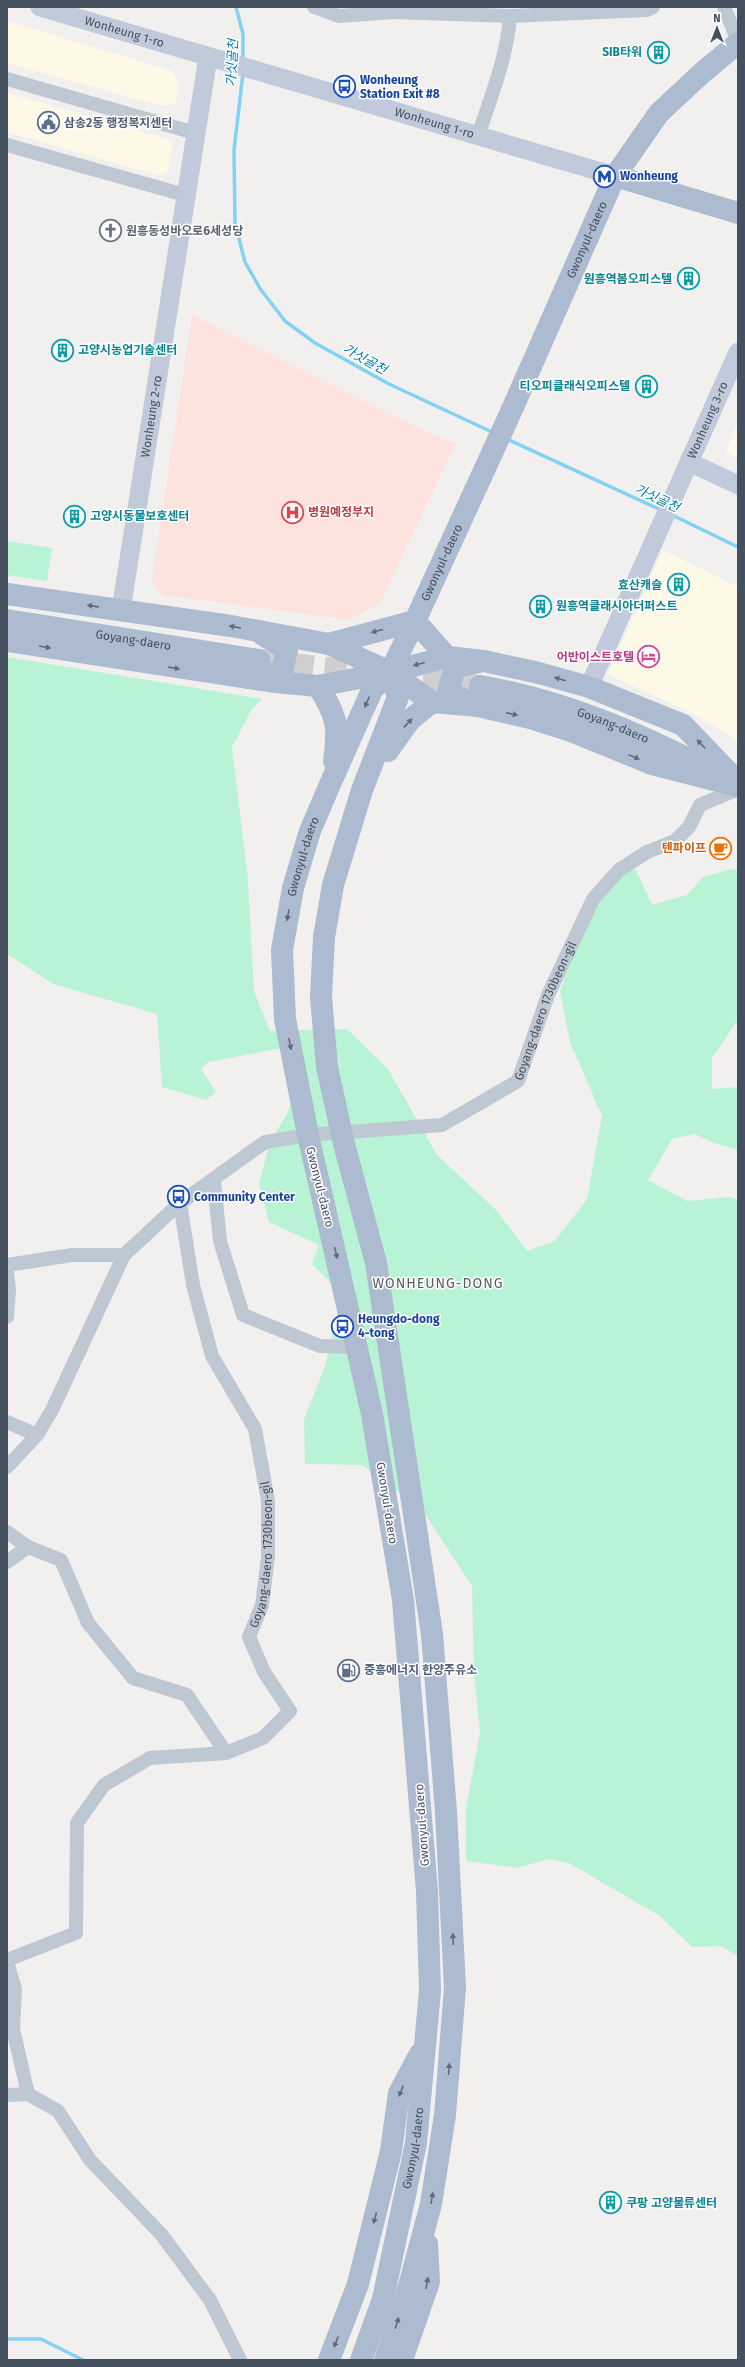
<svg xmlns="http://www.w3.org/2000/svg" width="745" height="2367" font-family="'Fira Sans','Noto Sans KR',sans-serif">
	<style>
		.commercial { fill: #fef9e7 }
		.medical { fill: #fde3dd }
		.green { fill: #b9f3d5 }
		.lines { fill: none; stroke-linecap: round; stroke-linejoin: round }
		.stream { stroke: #82d2f4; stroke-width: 3.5 }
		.primary-tunnel { stroke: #cfcfd2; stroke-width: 22; stroke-dasharray: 22 11; stroke-linecap: butt }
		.street { stroke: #bec8d2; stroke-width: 14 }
		.secondary { stroke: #c0cada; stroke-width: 19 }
		.primary { stroke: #acbbd0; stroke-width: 22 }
		.oneway { fill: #5f6b7a }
		.labels { text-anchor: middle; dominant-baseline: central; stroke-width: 3; stroke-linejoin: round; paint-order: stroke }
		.street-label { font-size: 12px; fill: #45505e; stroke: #fff }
		.culture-label { font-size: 12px; font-weight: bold; fill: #0d838f; stroke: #fff; text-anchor: end }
		.transit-label { font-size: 12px; font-weight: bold; fill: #164399; stroke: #fff; text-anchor: start }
		.service-label { font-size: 12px; font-weight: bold; fill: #4e5e75; stroke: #fff; text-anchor: start }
		.worship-label { font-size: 12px; font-weight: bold; fill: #5b616d; stroke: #fff; text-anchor: start }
		.health-label { font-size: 12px; font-weight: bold; fill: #be3a42; stroke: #fff; text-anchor: start }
		.hotel-label { font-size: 12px; font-weight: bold; fill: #b23c85; stroke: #fff; text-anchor: end }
		.food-label { font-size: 12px; font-weight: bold; fill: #c56008; stroke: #fff; text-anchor: end }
		.water-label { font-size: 13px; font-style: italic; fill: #017aae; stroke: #fff }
		.quarter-label { font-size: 14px; letter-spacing: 1px; fill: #5b5e65; stroke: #fff }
	</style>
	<rect width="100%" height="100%" fill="#f2efef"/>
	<!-- commercial -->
	<path class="commercial" d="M 7,21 L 172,71 L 180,86 L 175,104 L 162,106 L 7,63 Z
		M 7,93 L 170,140 L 173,143 L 169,168 L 161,176 L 157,175 L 7,132 Z
		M 738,421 L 738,458 L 726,452 Z
		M 663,550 L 738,587 L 738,741 L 694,714 L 608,674 Z"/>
	<!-- medical -->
	<path class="medical" d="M 192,315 L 399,419 L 456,444 L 380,603 L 350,620 L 161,595 L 152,580 Z"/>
	<!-- green -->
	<path class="green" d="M 7,541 L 52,548 L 47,581 L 7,575 Z
		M 7,657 L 262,699 L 252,709 L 232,747 L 248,880 L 254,991 L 270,1031 L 347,1029 L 388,1069 L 437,1155 L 496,1210 L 527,1251 L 555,1241 L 587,1199 L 602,1116 L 570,1042 L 560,992 L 593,899 L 619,870 L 636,870 L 652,905 L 687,895 L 703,877 L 731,869 L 738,870 L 738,1020 L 712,1058 L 712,1089 L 738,1087 L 738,1150 L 711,1142 L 695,1134 L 672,1139 L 648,1180 L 687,1201 L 730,1197 L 738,1200 L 738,1956 L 721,1946 L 692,1947 L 660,1916 L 569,1863 L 549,1859 L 517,1868 L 466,1861 L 466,1809 L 480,1732 L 474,1675 L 472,1586 L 422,1509 L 362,1465 L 305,1464 L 304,1420 L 325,1366 L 342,1294 L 312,1264 L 319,1245 L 269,1222 L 259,1184 L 270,1142 L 288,1112 L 299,1074 L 282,1048 L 208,1062 L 201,1069 L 216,1092 L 206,1100 L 162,1087 L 157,1014 L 53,984 L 7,954 Z"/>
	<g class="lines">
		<!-- stream -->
		<path class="stream" d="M 236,7 L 243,34 L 243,61
			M 243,73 L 234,150 L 235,223 L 245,262 L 261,290 L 285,321 L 315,343 L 389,384 L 494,433
			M 507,439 L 661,510
			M 672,515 L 738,547
			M 7,2339 L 41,2339 L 83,2360"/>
		<!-- primary-tunnel -->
		<path class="primary-tunnel" d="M 259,660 L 480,686"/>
		<!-- street -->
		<g class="street">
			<path d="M 314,7 L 339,16 L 394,12 L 510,16 L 647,10 L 653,7"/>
			<path d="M 724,7 L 738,41"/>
			<path d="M 7,79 L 195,133"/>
			<path d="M 478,136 C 491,96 507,58 510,16"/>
			<path d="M 7,145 L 185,195"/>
			<path d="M 214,1181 L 220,1241 L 243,1315 L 320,1346 L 358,1347"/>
			<path d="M 7,1265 L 72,1255 L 124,1255"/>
			<path d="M 7,1273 L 9,1289 L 7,1317"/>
			<path d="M 7,1422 L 37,1435"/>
			<path id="s1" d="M 7,1467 L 37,1435 L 52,1410 L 124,1255 L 180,1203 L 265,1142 L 308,1135 L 442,1125 L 518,1081 L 548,995 L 593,899 L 619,870 L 647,852 L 675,841 L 689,827 L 700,805 L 738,789"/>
			<path d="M 7,1532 L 28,1547 L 7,1562"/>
			<path d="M 28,1547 L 61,1560 L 88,1623 L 133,1678 L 187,1695 L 226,1753"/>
			<path id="s2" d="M 7,1960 L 76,1933 L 77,1823 L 104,1785 L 150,1758 L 226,1753 L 263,1738 L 290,1711 L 264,1672 L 249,1637 L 262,1605 L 268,1557 L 268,1501 L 255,1429 L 212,1356 L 193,1285 L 180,1203"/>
			<path d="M 7,1962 L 15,1989 L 13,2029 L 28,2094"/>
			<path d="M 7,2095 L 28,2094 L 58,2111 L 90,2160 L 161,2234 L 210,2300 L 240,2360"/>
		</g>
		<!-- secondary -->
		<g class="secondary">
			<path id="s3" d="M 40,7 L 615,176"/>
			<path d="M 689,462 L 738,485"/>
			<path id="s4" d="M 121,610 L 208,57"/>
			<path id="s5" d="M 589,687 L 738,352"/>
		</g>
		<!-- primary -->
		<g class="primary">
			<path d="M 615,176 L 738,213"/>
			<path d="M 7,594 L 231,626 L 329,644 L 390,672 L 432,702 L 478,706 L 530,718 L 571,731 L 652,764 L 738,786"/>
			<path id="s6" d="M 7,620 L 259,660"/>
			<path d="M 7,641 L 275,682 L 318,686 L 390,672 L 447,657 L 484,661 L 539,673 L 589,687 L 683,725 L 738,782"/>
			<path d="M 329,644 L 415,621 L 447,657"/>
			<path d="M 257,677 L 282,671 L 287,650 L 263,635"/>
			<path d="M 318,686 C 337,716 339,726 334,761"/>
			<path id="s7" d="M 480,686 C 562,700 637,732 710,770"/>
			<path d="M 471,703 L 448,692 L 455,667 L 479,662"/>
			<path d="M 388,751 L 410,720 L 432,702"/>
			<path d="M 329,2360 L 358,2284 L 391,2151 L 399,2093 L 420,2054"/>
			<path id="s8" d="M 361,2360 L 383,2299 L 416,2143 L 430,1991 L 427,1891 L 403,1600 L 372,1414 L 308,1135 L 285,1019 L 282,950 L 293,888 L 310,831 L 331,782 L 372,690 L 390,672 L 415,621 L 514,405 L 615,176 L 659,113 L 702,73 L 738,43"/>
			<path d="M 385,2360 L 409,2286 L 431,2204 L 445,2115 L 455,1987 L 446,1812 L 432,1634 L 376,1263 L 344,1144 L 327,1067 L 321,997 L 324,937 L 333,885 L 362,790 L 398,697 L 390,672"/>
			<path d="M 402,2360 L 429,2282 L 427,2244"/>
		</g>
	</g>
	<!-- one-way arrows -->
	<defs><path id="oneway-solid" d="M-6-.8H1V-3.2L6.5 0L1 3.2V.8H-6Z"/></defs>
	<g class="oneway">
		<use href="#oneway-solid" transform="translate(93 606) rotate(-172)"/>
		<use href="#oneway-solid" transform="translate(235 627) rotate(-169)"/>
		<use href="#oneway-solid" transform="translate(377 631) rotate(165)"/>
		<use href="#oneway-solid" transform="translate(45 647) rotate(10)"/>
		<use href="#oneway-solid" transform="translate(419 664) rotate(165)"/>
		<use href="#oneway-solid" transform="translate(174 668) rotate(8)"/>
		<use href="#oneway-solid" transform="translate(560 679) rotate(-164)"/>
		<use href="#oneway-solid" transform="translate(367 702) rotate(114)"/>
		<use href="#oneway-solid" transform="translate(512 714) rotate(13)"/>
		<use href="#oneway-solid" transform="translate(408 723) rotate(-47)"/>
		<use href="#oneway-solid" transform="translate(701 744) rotate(-134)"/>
		<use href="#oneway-solid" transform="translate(634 757) rotate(22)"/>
		<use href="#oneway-solid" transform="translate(288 915) rotate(100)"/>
		<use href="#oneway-solid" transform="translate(290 1044) rotate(79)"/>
		<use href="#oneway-solid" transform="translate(336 1253) rotate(77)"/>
		<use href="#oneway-solid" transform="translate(453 1939) rotate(-93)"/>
		<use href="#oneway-solid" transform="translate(449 2069) rotate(-86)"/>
		<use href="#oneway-solid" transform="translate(401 2091) rotate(112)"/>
		<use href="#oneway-solid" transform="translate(432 2198) rotate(-80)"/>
		<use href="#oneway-solid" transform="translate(375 2218) rotate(104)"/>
		<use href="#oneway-solid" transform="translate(427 2283) rotate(-80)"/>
		<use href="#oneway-solid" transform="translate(397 2323) rotate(-72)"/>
		<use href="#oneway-solid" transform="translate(336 2342) rotate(111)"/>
	</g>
	<!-- icons -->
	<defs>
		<symbol id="building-ring" viewBox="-11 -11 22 22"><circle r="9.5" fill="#fff" stroke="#0f9aa8" stroke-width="1.5"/><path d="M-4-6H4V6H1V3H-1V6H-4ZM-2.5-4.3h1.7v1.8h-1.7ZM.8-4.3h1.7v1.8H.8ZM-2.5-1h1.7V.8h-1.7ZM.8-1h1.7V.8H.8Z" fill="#0f9aa8"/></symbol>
		<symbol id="bus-ring" viewBox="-11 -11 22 22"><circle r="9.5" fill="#fff" stroke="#1a4fb4" stroke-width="1.5"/><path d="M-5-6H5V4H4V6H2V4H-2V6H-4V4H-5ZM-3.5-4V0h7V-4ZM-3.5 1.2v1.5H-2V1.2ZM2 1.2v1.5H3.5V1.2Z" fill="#1a4fb4"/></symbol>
		<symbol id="civic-ring" viewBox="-11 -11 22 22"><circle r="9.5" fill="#fff" stroke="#5c6f8a" stroke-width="1.5"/><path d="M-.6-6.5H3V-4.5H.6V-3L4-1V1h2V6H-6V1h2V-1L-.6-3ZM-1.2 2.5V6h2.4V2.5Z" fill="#5c6f8a"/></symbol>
		<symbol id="metro-ring" viewBox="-11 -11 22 22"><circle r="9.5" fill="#fff" stroke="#1a4fb4" stroke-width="1.5"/><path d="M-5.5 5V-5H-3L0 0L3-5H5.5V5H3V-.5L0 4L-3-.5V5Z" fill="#1a4fb4"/></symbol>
		<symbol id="church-ring" viewBox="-11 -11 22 22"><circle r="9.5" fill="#fff" stroke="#6b7280" stroke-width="1.5"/><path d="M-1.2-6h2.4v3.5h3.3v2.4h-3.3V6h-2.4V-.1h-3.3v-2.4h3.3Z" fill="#6b7280"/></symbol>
		<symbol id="hospital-ring" viewBox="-11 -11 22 22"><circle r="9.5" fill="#fff" stroke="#e0444e" stroke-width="1.5"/><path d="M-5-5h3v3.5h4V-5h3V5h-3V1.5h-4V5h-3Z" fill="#e0444e"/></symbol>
		<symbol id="hotel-ring" viewBox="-11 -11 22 22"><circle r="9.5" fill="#fff" stroke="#d1479c" stroke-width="1.5"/><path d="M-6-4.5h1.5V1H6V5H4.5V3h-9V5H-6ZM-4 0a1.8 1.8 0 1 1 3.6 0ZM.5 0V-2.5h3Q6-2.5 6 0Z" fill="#d1479c"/></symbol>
		<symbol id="cafe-ring" viewBox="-11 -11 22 22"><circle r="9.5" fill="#fff" stroke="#e8710a" stroke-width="1.5"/><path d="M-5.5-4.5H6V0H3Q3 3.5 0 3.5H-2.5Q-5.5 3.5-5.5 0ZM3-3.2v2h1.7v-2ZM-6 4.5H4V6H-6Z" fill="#e8710a"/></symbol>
		<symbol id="fuel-ring" viewBox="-11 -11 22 22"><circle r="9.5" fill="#fff" stroke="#5c6f8a" stroke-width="1.5"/><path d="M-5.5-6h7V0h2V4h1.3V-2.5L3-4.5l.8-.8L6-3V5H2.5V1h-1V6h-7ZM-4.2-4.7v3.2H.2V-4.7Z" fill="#5c6f8a"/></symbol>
	</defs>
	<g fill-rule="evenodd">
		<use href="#building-ring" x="646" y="40" width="25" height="25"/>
		<use href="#bus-ring" x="332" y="74" width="25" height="25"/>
		<use href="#civic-ring" x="36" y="110" width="25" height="25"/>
		<use href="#metro-ring" x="592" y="164" width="25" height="25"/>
		<use href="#church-ring" x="98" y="218" width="25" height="25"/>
		<use href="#building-ring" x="676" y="266" width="25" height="25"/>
		<use href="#building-ring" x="50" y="338" width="25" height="25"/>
		<use href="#building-ring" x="634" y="374" width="25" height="25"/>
		<use href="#hospital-ring" x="280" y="500" width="25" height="25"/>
		<use href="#building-ring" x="62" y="504" width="25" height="25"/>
		<use href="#building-ring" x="666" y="572" width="25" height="25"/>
		<use href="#building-ring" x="528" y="594" width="25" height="25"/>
		<use href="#hotel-ring" x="636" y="644" width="25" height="25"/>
		<use href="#cafe-ring" x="708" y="836" width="25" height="25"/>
		<use href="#bus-ring" x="166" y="1184" width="25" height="25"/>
		<use href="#bus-ring" x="330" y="1314" width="25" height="25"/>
		<use href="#fuel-ring" x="336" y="1658" width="25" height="25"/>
		<use href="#building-ring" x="598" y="2190" width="25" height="25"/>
	</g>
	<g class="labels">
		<!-- street labels -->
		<g class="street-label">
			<text stroke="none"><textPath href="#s3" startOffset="88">Wonheung 1-ro</textPath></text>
			<text stroke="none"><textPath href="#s3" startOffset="411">Wonheung 1-ro</textPath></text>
			<text stroke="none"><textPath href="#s8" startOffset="2208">Gwonyul-daero</textPath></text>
			<text stroke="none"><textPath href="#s4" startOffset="196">Wonheung 2-ro</textPath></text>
			<text stroke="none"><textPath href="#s5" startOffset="292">Wonheung 3-ro</textPath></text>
			<text stroke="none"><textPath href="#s8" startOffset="1854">Gwonyul-daero</textPath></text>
			<text stroke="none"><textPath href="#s6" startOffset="128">Goyang-daero</textPath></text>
			<text stroke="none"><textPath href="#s7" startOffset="139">Goyang-daero</textPath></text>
			<text stroke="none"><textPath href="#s8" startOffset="1527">Gwonyul-daero</textPath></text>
			<text stroke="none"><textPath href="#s1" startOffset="766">Goyang-daero 1730beon-gil</textPath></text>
			<text transform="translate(320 1187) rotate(76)">Gwonyul-daero</text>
			<text transform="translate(387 1503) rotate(81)">Gwonyul-daero</text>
			<text stroke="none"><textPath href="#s2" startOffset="608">Goyang-daero 1730beon-gil</textPath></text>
			<text transform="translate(422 1825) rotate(-94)">Gwonyul-daero</text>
			<text stroke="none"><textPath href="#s8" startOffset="219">Gwonyul-daero</textPath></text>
		</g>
		<!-- culture labels -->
		<g class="culture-label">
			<text x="642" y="52">SIB타워</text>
			<text x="672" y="279">원흥역봄오피스텔</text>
			<text x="78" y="350" text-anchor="start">고양시농업기술센터</text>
			<text x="630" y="386">티오피클래식오피스텔</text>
			<text x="90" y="516" text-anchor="start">고양시동물보호센터</text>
			<text x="662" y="585">효산캐슬</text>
			<text x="556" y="606" text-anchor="start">원흥역클래시아더퍼스트</text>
			<text x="626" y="2203" text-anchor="start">쿠팡 고양물류센터</text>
		</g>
		<!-- transit labels -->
		<g class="transit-label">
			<text x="360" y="80">Wonheung<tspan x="360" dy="14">Station Exit #8</tspan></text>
			<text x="620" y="176">Wonheung</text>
			<text x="194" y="1197">Community Center</text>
			<text x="358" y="1319">Heungdo-dong<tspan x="358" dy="14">4-tong</tspan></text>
		</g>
		<!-- service labels -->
		<g class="service-label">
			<text x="64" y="123">삼송2동 행정복지센터</text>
			<text x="364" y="1670">중흥에너지 한양주유소</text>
		</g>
		<!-- worship labels -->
		<g class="worship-label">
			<text x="126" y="231">원흥동성바오로6세성당</text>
		</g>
		<!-- health labels -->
		<g class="health-label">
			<text x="308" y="512">병원예정부지</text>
		</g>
		<!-- hotel labels -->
		<g class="hotel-label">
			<text x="634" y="657">어반이스트호텔</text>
		</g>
		<!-- food labels -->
		<g class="food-label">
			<text x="706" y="848">텐파이프</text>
		</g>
		<!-- water labels -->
		<g class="water-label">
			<text transform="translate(232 63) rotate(-87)">가싯골천</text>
			<text transform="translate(365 359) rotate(29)">가싯골천</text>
			<text transform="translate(657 498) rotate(25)">가싯골천</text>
		</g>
		<!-- quarter labels -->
		<g class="quarter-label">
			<text x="438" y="1283">WONHEUNG-DONG</text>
		</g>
	</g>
	<!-- border -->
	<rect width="745" height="2367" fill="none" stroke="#45505e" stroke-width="16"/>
	<!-- north arrow -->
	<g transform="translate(717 28)" stroke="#ffffff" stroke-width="3" paint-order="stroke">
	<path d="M0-3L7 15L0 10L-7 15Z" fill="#45505e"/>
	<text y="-6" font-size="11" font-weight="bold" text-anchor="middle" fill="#45505e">N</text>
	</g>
</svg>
